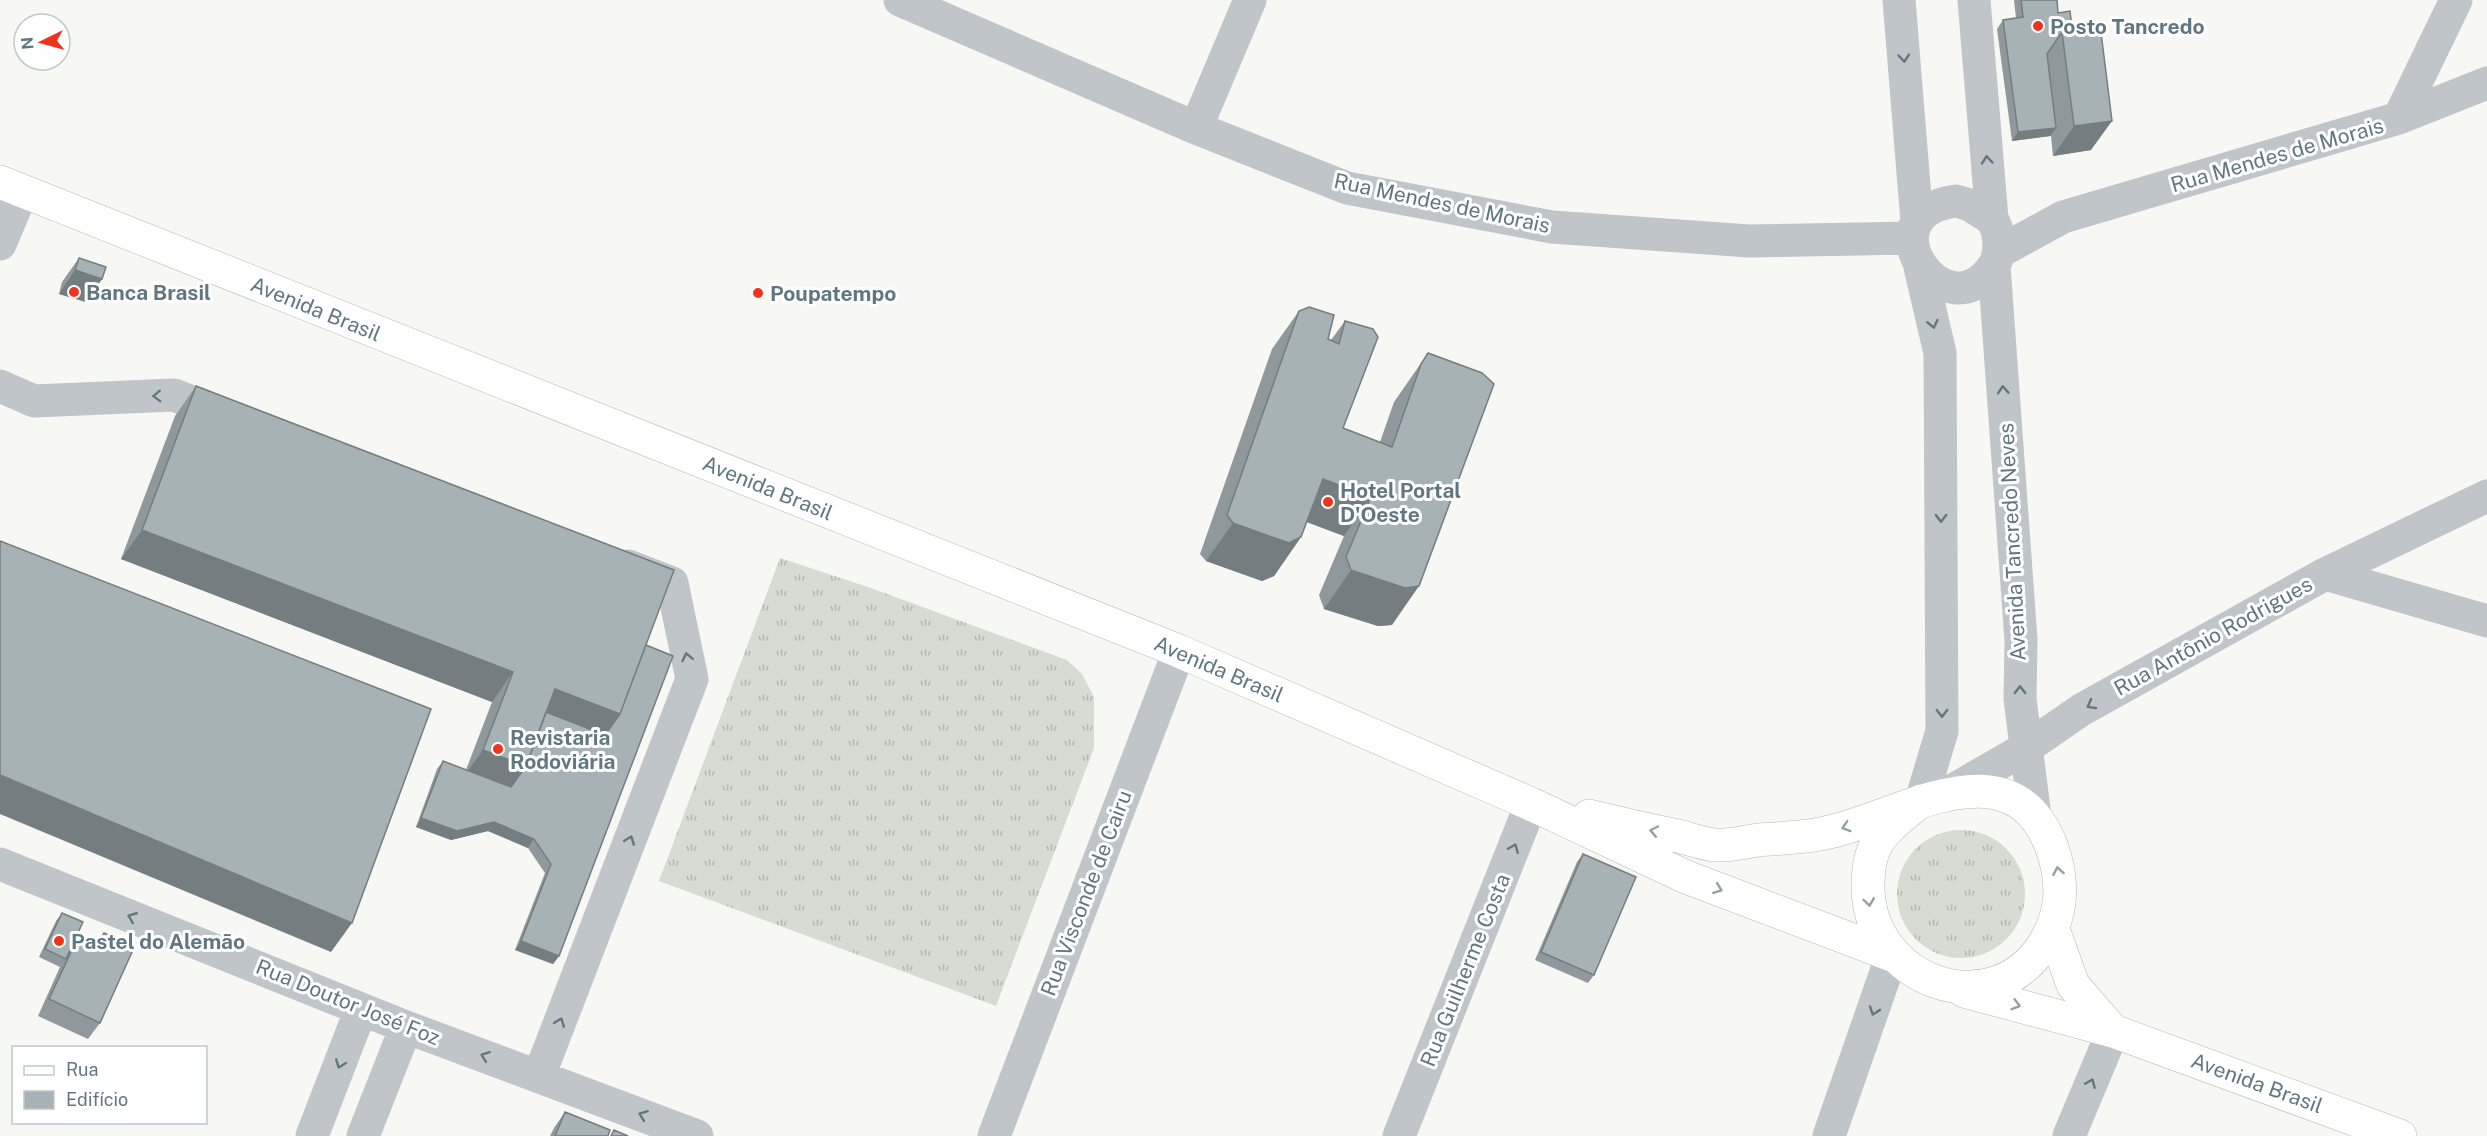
<svg xmlns="http://www.w3.org/2000/svg" width="2487" height="1136" font-family="'Public Sans',sans-serif">
	<style>
		.grass { fill: url(#grass-tufts) }
		.lines { fill: none; stroke-linecap: round; stroke-linejoin: round }
		.major-casing { stroke: #b2b9bc; stroke-width: 34 }
		.minor { stroke: #bfc5c8; stroke-width: 33 }
		.major { stroke: #fff; stroke-width: 33 }
		.wall { fill: #8f999d }
		.shaded-wall { fill: #747d7f }
		.building { fill: #a6b2b6; stroke: #747d7f; stroke-width: 1.5 }
		.oneway { stroke: #607781 }
		.oneway2 { stroke: #90a0a7 }
		.poi-dot { fill: #ef331c; stroke: #fff; stroke-width: 2 }
		.labels { text-anchor: middle; dominant-baseline: central; stroke-width: 6; stroke-linejoin: round; paint-order: stroke }
		.poi-label { font-size: 21px; font-weight: bold; fill: #607781; stroke: #fff; text-anchor: start }
		.street-label { font-size: 21px; fill: #607781; stroke: #fff }
	</style>
	<defs>
		<pattern id="grass-tufts" width="24" height="20" patternUnits="userSpaceOnUse" patternTransform="scale(1.5)"><rect width="24" height="20" fill="#d7dcd2"/><path d="M3 7l-1-3M5 7V3M7 7l1-3M15 17l-1-3M17 17v-4M19 17l1-3" fill="none" stroke="#b2b7b0"/></pattern>
	</defs>
	<rect width="100%" height="100%" fill="#f7f7f3"/>
	<!-- grass -->
	<path class="grass" d="M 780,558 L 868,587 L 1067,660 L 1082,674 L 1094,697 L 1094,748 L 996,1006 L 659,881 Z
		M1897 894a64 64 0 1 1 128 0a64 64 0 1 1-128 0Z"/>
	<g class="lines">
		<defs>
			<path id="major" d="M 0,182 L 1179,651 L 1531,804 L 1686,877 L 1892,955
				M 1589,816 C 1618,823 1648,830 1678,836 C 1690,839 1703,844 1715,845 C 1729,846 1745,842 1758,840 C 1780,838 1803,838 1825,833 C 1898,819 2011,738 2052,848 C 2064,882 2063,913 2044,944 C 1991,1027 1868,981 1868,886 C 1868,874 1869,861 1874,849 C 1883,829 1904,815 1921,801
				M 2053,929 L 2073,985 L 2113,1031
				M 1964,991 L 2113,1031 L 2400,1136"/>
		</defs>
		<!-- major casing -->
		<use href="#major" class="major-casing"/>
		<!-- minor -->
		<path class="minor" d="M 900,0 L 1196,128 L 1347,188 L 1552,227 L 1749,241 L 1912,238
			M 1899,0 L 1917,222
			M 1974,0 L 1992,219
			M 2399,118 L 2456,0
			M 1196,128 L 1250,0
			M 1956,201 L 1970,205 L 1992,219 C 2000,232 2002,254 1993,267 C 1946,336 1860,214 1956,201 Z
			M 0,244 L 22,192
			M 1999,252 L 2063,217 L 2399,118 L 2487,83
			M 1994,266 L 2021,640 L 2020,699 L 2035,817
			M 1920,267 L 1940,353 L 1942,731 L 1921,801
			M 0,386 L 34,401 L 174,395 L 228,416
			M 2325,574 L 2487,621
			M 1948,793 L 2026,748 L 2081,710 L 2325,574 L 2487,496
			M 0,864 L 406,1027 L 697,1136
			M 539,1076 L 692,679 L 672,583 L 628,566
			M 312,1136 L 361,1009
			M 363,1136 L 406,1027
			M 994,1136 L 1179,651
			M 1399,1136 L 1531,804
			M 1829,1136 L 1892,955
			M 2069,1136 L 2113,1031"/>
		<!-- major -->
		<use href="#major" class="major"/>
	</g>
	<!-- wall -->
	<path class="wall" d="M 2014,0 L 2057,0 L 2058,13 L 2072,28 L 2091,150 L 2053,156 L 2051,136 L 2012,141 L 1997,29 L 2003,20 L 2016,18 Z
		M 79,258 L 102,279 L 86,302 L 59,294 L 62,282 Z
		M 1299,311 L 1328,339 L 1331,340 L 1345,321 L 1343,428 L 1380,442 L 1394,402 L 1428,353 L 1392,625 L 1378,626 L 1324,609 L 1319,595 L 1344,536 L 1307,522 L 1301,537 L 1274,576 L 1262,581 L 1206,561 L 1200,554 L 1272,349 Z
		M 196,386 L 646,645 L 559,956 L 553,964 L 515,950 L 545,873 L 528,848 L 488,831 L 451,840 L 416,827 L 437,769 L 443,761 L 466,770 L 492,702 L 121,559 L 175,416 Z
		M 1583,854 L 1594,975 L 1588,983 L 1535,960 L 1577,862 Z
		M 62,913 L 74,941 L 79,935 L 97,944 L 104,933 L 100,1023 L 88,1039 L 38,1016 L 60,967 L 39,957 L 56,921 Z
		M 565,1112 L 608,1136 L 550,1136 L 554,1128 Z"/>
	<!-- shaded-wall -->
	<path class="shaded-wall" d="M 2112,121 L 2091,150 L 2053,156 L 2074,126 Z
		M 2056,128 L 2050,136 L 2012,141 L 2018,132 Z
		M 75,270 L 102,279 L 86,302 L 59,294 Z
		M 1323,479 L 1371,497 L 1344,536 L 1296,518 Z
		M 1233,523 L 1301,537 L 1274,576 L 1262,581 L 1206,561 Z
		M 142,530 L 513,672 L 492,702 L 121,559 Z
		M 1351,570 L 1419,586 L 1392,625 L 1378,626 L 1324,609 Z
		M 555,689 L 620,714 L 599,743 L 537,719 Z
		M 483,750 L 526,766 L 505,796 L 462,779 Z
		M 0,775 L 352,923 L 331,952 L 0,814 Z
		M 421,818 L 494,822 L 534,839 L 528,848 L 488,831 L 451,840 L 416,827 Z
		M 521,941 L 559,956 L 553,964 L 515,950 Z"/>
	<!-- building -->
	<path class="building" d="M 2021,0 L 2057,0 L 2058,13 L 2070,11 L 2072,28 L 2065,29 L 2063,32 L 2062,32 L 2047,54 L 2056,128 L 2018,132 L 2003,20 L 2023,17 Z
		M 2100,24 L 2112,121 L 2074,126 L 2062,32 L 2066,32 L 2065,29 Z
		M 79,258 L 106,267 L 102,279 L 75,270 Z
		M 1309,307 L 1334,315 L 1328,339 L 1339,344 L 1345,321 L 1373,329 L 1378,337 L 1343,428 L 1392,447 L 1421,364 L 1428,353 L 1482,373 L 1494,384 L 1419,586 L 1405,588 L 1351,570 L 1346,557 L 1371,497 L 1323,479 L 1301,537 L 1289,543 L 1233,523 L 1227,515 L 1299,311 Z
		M 196,386 L 674,570 L 620,714 L 555,689 L 526,766 L 483,750 L 513,672 L 142,530 Z
		M 0,541 L 431,709 L 352,923 L 0,775 Z
		M 646,645 L 673,656 L 559,956 L 521,941 L 551,864 L 534,839 L 494,822 L 457,831 L 421,818 L 443,761 L 511,787 L 526,766 L 546,712 L 605,735 L 620,714 Z
		M 1583,854 L 1636,877 L 1594,975 L 1541,952 Z
		M 62,913 L 83,922 L 66,959 L 45,949 Z
		M 104,933 L 133,946 L 132,949 L 104,937 L 98,944 Z
		M 79,935 L 100,945 L 104,937 L 133,950 L 100,1023 L 49,999 Z
		M 565,1112 L 610,1130 L 608,1136 L 555,1136 Z
		M 614,1130 L 628,1136 L 611,1136 Z"/>
	<!-- one-way arrows -->
	<defs><path id="oneway-chevron" d="M-2-3.5L2.5 0L-2 3.5" fill="none" stroke-width="1.6" stroke-linecap="round" stroke-linejoin="round" transform="scale(1.5)"/></defs>
	<g class="oneway">
		<use href="#oneway-chevron" transform="translate(1904 58) rotate(85)"/>
		<use href="#oneway-chevron" transform="translate(1987 160) rotate(-95)"/>
		<use href="#oneway-chevron" transform="translate(1933 324) rotate(77)"/>
		<use href="#oneway-chevron" transform="translate(2003 390) rotate(-94)"/>
		<use href="#oneway-chevron" transform="translate(157 396) rotate(178)"/>
		<use href="#oneway-chevron" transform="translate(1941 518) rotate(90)"/>
		<use href="#oneway-chevron" transform="translate(687 657) rotate(-102)"/>
		<use href="#oneway-chevron" transform="translate(2020 690) rotate(-90)"/>
		<use href="#oneway-chevron" transform="translate(2091 705) rotate(151)"/>
		<use href="#oneway-chevron" transform="translate(1942 713) rotate(90)"/>
		<use href="#oneway-chevron" transform="translate(630 840) rotate(-69)"/>
		<use href="#oneway-chevron" transform="translate(1514 848) rotate(-68)"/>
		<use href="#oneway-chevron" transform="translate(132 917) rotate(-158)"/>
		<use href="#oneway-chevron" transform="translate(1874 1011) rotate(109)"/>
		<use href="#oneway-chevron" transform="translate(560 1022) rotate(-69)"/>
		<use href="#oneway-chevron" transform="translate(485 1056) rotate(-159)"/>
		<use href="#oneway-chevron" transform="translate(340 1064) rotate(111)"/>
		<use href="#oneway-chevron" transform="translate(2091 1083) rotate(-67)"/>
		<use href="#oneway-chevron" transform="translate(643 1115) rotate(-159)"/>
	</g>
	<g class="oneway2">
		<use href="#oneway-chevron" transform="translate(1846 827) rotate(162)"/>
		<use href="#oneway-chevron" transform="translate(1654 831) rotate(-168)"/>
		<use href="#oneway-chevron" transform="translate(2058 871) rotate(-100)"/>
		<use href="#oneway-chevron" transform="translate(1718 889) rotate(21)"/>
		<use href="#oneway-chevron" transform="translate(1869 902) rotate(82)"/>
		<use href="#oneway-chevron" transform="translate(2016 1005) rotate(16)"/>
	</g>
	<!-- markers -->
	<g class="poi-dot">
		<circle cx="2038" cy="26" r="6"/>
		<circle cx="74" cy="292" r="6"/>
		<circle cx="758" cy="293" r="6"/>
		<circle cx="1328" cy="502" r="6"/>
		<circle cx="498" cy="749" r="6"/>
		<circle cx="59" cy="941" r="6"/>
	</g>
	<g class="labels">
		<!-- poi labels -->
		<g class="poi-label">
			<text x="2050" y="26">Posto Tancredo</text>
			<text x="86" y="292">Banca Brasil</text>
			<text x="770" y="293">Poupatempo</text>
			<text x="1340" y="490">Hotel Portal<tspan x="1340" dy="24">D'Oeste</tspan></text>
			<text x="510" y="737">Revistaria<tspan x="510" dy="24">Rodoviária</tspan></text>
			<text x="71" y="941">Pastel do Alemão</text>
		</g>
		<!-- street labels -->
		<g class="street-label">
			<text transform="translate(2277 155) rotate(-16)">Rua Mendes de Morais</text>
			<text transform="translate(1442 203) rotate(12)">Rua Mendes de Morais</text>
			<text transform="translate(316 309) rotate(22)">Avenida Brasil</text>
			<text transform="translate(768 488) rotate(22)">Avenida Brasil</text>
			<text transform="translate(2012 542) rotate(-93)">Avenida Tancredo Neves</text>
			<text transform="translate(2213 636) rotate(-29)">Rua Antônio Rodrigues</text>
			<text transform="translate(1219 669) rotate(23)">Avenida Brasil</text>
			<text transform="translate(1086 893) rotate(-69)">Rua Visconde de Cairu</text>
			<text transform="translate(1465 970) rotate(-68)">Rua Guilherme Costa</text>
			<text transform="translate(348 1002) rotate(22)">Rua Doutor José Foz</text>
			<text transform="translate(2257 1083) rotate(20)">Avenida Brasil</text>
		</g>
	</g>
	<!-- legend -->
	<rect x="12" y="1046" width="195" height="78" fill="#ffffff" stroke="#bfc9cd" stroke-width="1.5"/>
	<rect x="24" y="1066" width="30" height="9" fill="#ffffff" stroke="#bfc9cd" stroke-width="1.5"/>
	<text x="66" y="1076" font-size="18" fill="#607781">Rua</text>
	<rect x="24" y="1091" width="30" height="18" fill="#a6b2b6" stroke="#bfc9cd" stroke-width="1.5"/>
	<text x="66" y="1106" font-size="18" fill="#607781">Edifício</text>
	<!-- north arrow -->
	<g transform="translate(42 42) rotate(265)"><circle r="28" fill="#ffffff" stroke="#bfc9cd" stroke-width="1.5"/>
	<path d="M0-4.5L10 22L0 15L-10 22Z" fill="#ef331c"/>
	<text y="-9" font-size="16" font-weight="bold" text-anchor="middle" fill="#607781">N</text>
	</g>
</svg>
